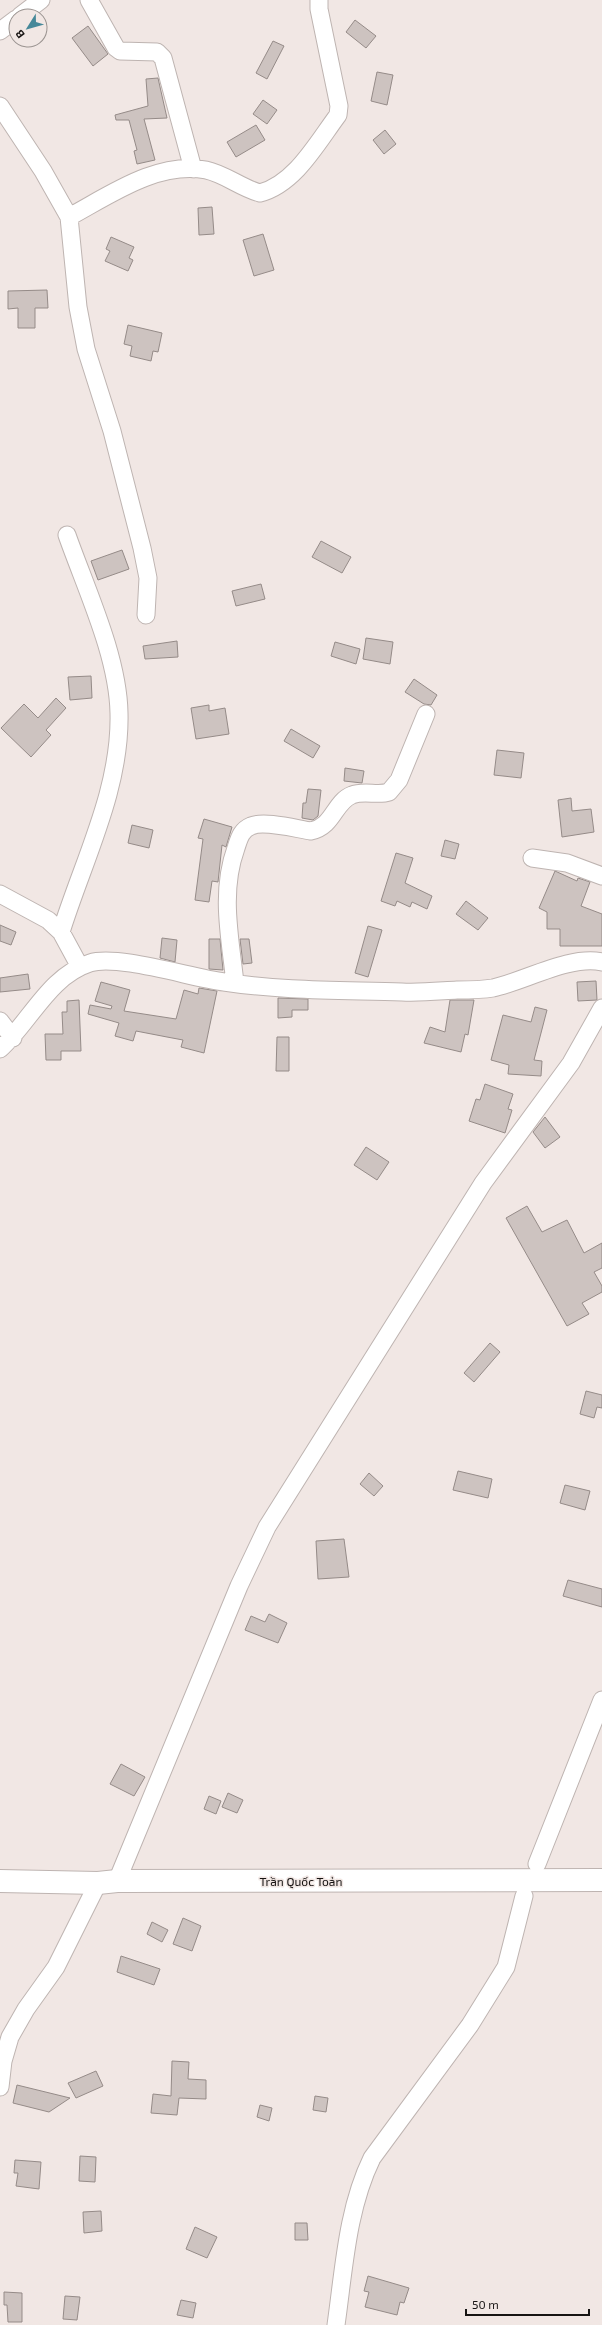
<svg xmlns="http://www.w3.org/2000/svg" width="602" height="2325" font-family="'Exo 2',sans-serif">
	<style>
		.building { fill: #cdc3c0; stroke: #958b88 }
		.lines { fill: none; stroke-linecap: round; stroke-linejoin: round }
		.minor-casing { stroke: #beb4b1; stroke-width: 19 }
		.secondary-casing { stroke: #beb4b1; stroke-width: 24 }
		.minor { stroke: #fff; stroke-width: 17 }
		.secondary { stroke: #fff; stroke-width: 22 }
		.labels { text-anchor: middle; dominant-baseline: central; stroke-width: 3; stroke-linejoin: round; paint-order: stroke }
		.street-label { font-size: 12px; fill: #171413; stroke: #f1e7e4 }
	</style>
	<rect width="100%" height="100%" fill="#f1e7e4"/>
	<!-- building -->
	<path class="building" d="M 355,20 L 376,36 L 366,48 L 346,32 Z
		M 88,26 L 108,54 L 93,66 L 72,38 Z
		M 273,41 L 284,46 L 267,79 L 256,73 Z
		M 377,72 L 393,75 L 387,105 L 371,101 Z
		M 158,78 L 167,118 L 144,119 L 155,160 L 137,164 L 134,151 L 137,150 L 129,120 L 116,120 L 115,115 L 148,106 L 146,79 Z
		M 263,100 L 277,110 L 267,124 L 253,114 Z
		M 256,125 L 265,140 L 236,157 L 227,142 Z
		M 385,130 L 396,144 L 384,154 L 373,140 Z
		M 212,207 L 214,234 L 199,235 L 198,208 Z
		M 263,234 L 274,270 L 254,276 L 243,240 Z
		M 111,237 L 134,247 L 129,258 L 133,260 L 128,271 L 105,261 L 110,251 L 106,249 Z
		M 47,290 L 48,308 L 35,308 L 35,328 L 18,328 L 18,308 L 8,309 L 8,291 Z
		M 128,325 L 162,333 L 158,352 L 153,351 L 151,361 L 130,356 L 132,346 L 124,344 Z
		M 321,541 L 351,557 L 342,573 L 312,557 Z
		M 122,550 L 129,569 L 98,580 L 91,561 Z
		M 261,584 L 265,599 L 236,606 L 232,591 Z
		M 366,638 L 393,642 L 390,664 L 363,659 Z
		M 177,641 L 178,657 L 145,659 L 143,646 Z
		M 335,642 L 360,649 L 356,664 L 331,656 Z
		M 91,676 L 92,698 L 70,700 L 68,677 Z
		M 414,679 L 437,695 L 431,705 L 424,704 L 405,692 Z
		M 56,698 L 66,708 L 46,730 L 51,735 L 31,757 L 1,728 L 24,704 L 38,718 Z
		M 209,705 L 209,711 L 225,708 L 229,734 L 196,739 L 191,708 Z
		M 291,729 L 320,746 L 313,758 L 284,741 Z
		M 497,750 L 524,753 L 521,778 L 494,775 Z
		M 345,768 L 364,771 L 362,783 L 344,781 Z
		M 308,789 L 321,790 L 318,816 L 313,820 L 302,818 L 303,803 L 306,803 Z
		M 571,798 L 572,811 L 591,809 L 594,832 L 562,837 L 558,800 Z
		M 204,819 L 232,827 L 226,847 L 222,845 L 218,882 L 212,881 L 209,902 L 195,900 L 203,839 L 198,838 Z
		M 132,825 L 153,830 L 149,848 L 128,843 Z
		M 445,840 L 459,844 L 455,859 L 441,856 Z
		M 396,853 L 413,858 L 405,883 L 432,896 L 427,909 L 412,902 L 410,907 L 397,901 L 395,906 L 381,901 Z
		M 555,871 L 577,881 L 578,878 L 590,882 L 581,906 L 602,914 L 602,946 L 560,946 L 560,929 L 547,929 L 547,912 L 539,908 Z
		M 466,901 L 488,918 L 478,930 L 456,914 Z
		M 0,925 L 16,932 L 11,945 L 0,941 Z
		M 368,926 L 382,930 L 368,977 L 355,973 Z
		M 162,938 L 177,940 L 175,962 L 160,958 Z
		M 209,939 L 220,939 L 223,970 L 209,969 Z
		M 240,939 L 249,939 L 252,963 L 243,964 Z
		M 28,974 L 30,989 L 0,992 L 0,978 Z
		M 596,981 L 597,1000 L 578,1001 L 577,982 Z
		M 101,982 L 130,990 L 124,1011 L 176,1019 L 184,990 L 198,994 L 199,988 L 217,991 L 204,1053 L 181,1047 L 183,1040 L 167,1037 L 136,1031 L 133,1041 L 115,1036 L 119,1023 L 88,1014 L 90,1005 L 111,1009 L 112,1006 L 95,1001 Z
		M 278,998 L 308,999 L 308,1010 L 292,1010 L 292,1017 L 278,1018 Z
		M 79,1000 L 81,1051 L 61,1051 L 61,1060 L 46,1060 L 45,1034 L 63,1034 L 62,1012 L 67,1012 L 67,1001 Z
		M 450,1000 L 474,1000 L 468,1035 L 465,1034 L 461,1052 L 424,1043 L 430,1027 L 445,1032 Z
		M 535,1007 L 547,1010 L 534,1060 L 542,1061 L 541,1076 L 508,1074 L 509,1065 L 491,1060 L 503,1015 L 531,1022 Z
		M 277,1037 L 289,1037 L 289,1071 L 276,1071 Z
		M 485,1084 L 513,1094 L 508,1109 L 512,1110 L 505,1133 L 469,1121 L 476,1099 L 480,1100 Z
		M 545,1117 L 560,1137 L 545,1148 L 533,1132 Z
		M 366,1147 L 389,1162 L 377,1180 L 354,1165 Z
		M 527,1206 L 542,1232 L 567,1220 L 584,1253 L 602,1243 L 602,1268 L 594,1272 L 602,1286 L 602,1292 L 582,1303 L 589,1314 L 567,1326 L 506,1218 Z
		M 490,1343 L 500,1352 L 474,1382 L 464,1373 Z
		M 586,1391 L 602,1395 L 602,1408 L 597,1407 L 594,1418 L 580,1414 Z
		M 458,1471 L 492,1479 L 488,1498 L 453,1490 Z
		M 369,1473 L 383,1486 L 374,1496 L 360,1484 Z
		M 565,1485 L 590,1491 L 585,1510 L 560,1503 Z
		M 344,1539 L 349,1577 L 318,1579 L 316,1541 Z
		M 568,1580 L 602,1589 L 602,1607 L 563,1596 Z
		M 269,1614 L 287,1623 L 278,1643 L 245,1630 L 251,1616 L 265,1622 Z
		M 121,1764 L 145,1777 L 134,1796 L 110,1784 Z
		M 228,1793 L 243,1800 L 237,1813 L 222,1807 Z
		M 209,1796 L 221,1801 L 216,1814 L 204,1809 Z
		M 183,1918 L 201,1926 L 192,1951 L 173,1944 Z
		M 152,1922 L 168,1930 L 162,1942 L 147,1934 Z
		M 121,1956 L 160,1969 L 154,1985 L 117,1972 Z
		M 172,2061 L 189,2062 L 188,2079 L 206,2080 L 206,2099 L 179,2098 L 177,2115 L 151,2113 L 153,2094 L 171,2096 Z
		M 96,2071 L 103,2086 L 76,2098 L 68,2083 Z
		M 17,2085 L 70,2098 L 49,2112 L 13,2103 Z
		M 315,2096 L 328,2098 L 326,2112 L 313,2110 Z
		M 260,2105 L 272,2108 L 269,2121 L 257,2117 Z
		M 80,2156 L 96,2157 L 95,2182 L 79,2181 Z
		M 15,2160 L 41,2162 L 39,2189 L 16,2186 L 18,2173 L 14,2173 Z
		M 101,2211 L 102,2231 L 84,2233 L 83,2212 Z
		M 295,2223 L 307,2223 L 308,2240 L 295,2240 Z
		M 195,2227 L 217,2237 L 207,2258 L 186,2249 Z
		M 368,2276 L 409,2288 L 404,2303 L 400,2302 L 397,2315 L 365,2307 L 369,2292 L 364,2291 Z
		M 4,2292 L 22,2293 L 22,2322 L 8,2322 L 7,2305 L 4,2305 Z
		M 65,2296 L 80,2297 L 77,2320 L 63,2319 Z
		M 181,2300 L 196,2303 L 193,2318 L 177,2315 Z"/>
	<g class="lines">
		<defs>
			<path id="minor" d="M 89,0 L 116,48 L 120,51 L 157,52 L 163,58 L 193,169
				M 20,16 L 41,0
				M 0,31 L 16,19
				M 0,106 L 43,171 L 69,217 L 78,307 L 86,349 L 112,431 L 142,548 L 148,578 L 146,615
				M 69,217 C 110,195 157,161 206,170 C 225,174 241,188 260,193 C 295,184 317,143 338,115 L 339,106 L 319,9 L 319,0
				M 532,858 L 567,863 L 602,876
				M 0,894 L 48,920 L 61,932 L 80,967
				M 61,932 C 83,861 121,789 119,713 C 118,656 86,589 67,535
				M 235,983 C 230,937 220,892 236,848 C 239,839 241,830 251,826 C 264,820 297,829 311,831 C 334,826 334,802 352,795 C 364,790 378,796 389,792 L 399,780 L 426,714
				M 0,1021 L 13,1038
				M 0,1049 C 30,1022 49,976 90,963 C 117,954 192,978 224,982 C 282,991 343,990 402,992 C 420,993 439,991 457,990 C 468,990 481,990 493,988 C 525,981 570,955 602,962
				M 537,1864 L 602,1700
				M 117,1881 L 239,1586 L 267,1527 L 483,1183 L 571,1063 L 602,1008
				M 0,2087 L 3,2061 L 10,2037 L 26,2009 L 56,1967 L 98,1883
				M 336,2325 C 344,2269 347,2209 372,2158 L 470,2025 L 506,1967 L 524,1896"/>
			<path id="secondary" d="M 0,1881 L 98,1883 L 117,1881 L 602,1880"/>
		</defs>
		<!-- minor casing -->
		<use href="#minor" class="minor-casing"/>
		<!-- secondary casing -->
		<use href="#secondary" class="secondary-casing"/>
		<!-- minor -->
		<use href="#minor" class="minor"/>
		<!-- secondary -->
		<use href="#secondary" class="secondary"/>
	</g>
	<g class="labels">
		<!-- street labels -->
		<g class="street-label">
			<text x="301" y="1881">Trần Quốc Toản</text>
		</g>
	</g>
	<!-- north arrow -->
	<g transform="translate(28 28) rotate(233)"><circle r="19" fill="#f1e7e4" stroke="#9a9390"/>
	<path d="M0-3L7 15L0 10L-7 15Z" fill="#468899"/>
	<text y="-6" font-size="11" font-weight="bold" text-anchor="middle" fill="#171413">B</text>
	</g>
	<!-- scale -->
	<path d="M466 2309v6h123v-6" fill="none" stroke="#171413" stroke-width="2"/>
	<text x="472" y="2309" font-size="12" fill="#171413" stroke="#f1e7e4" stroke-width="3" paint-order="stroke">50 m</text>
</svg>
